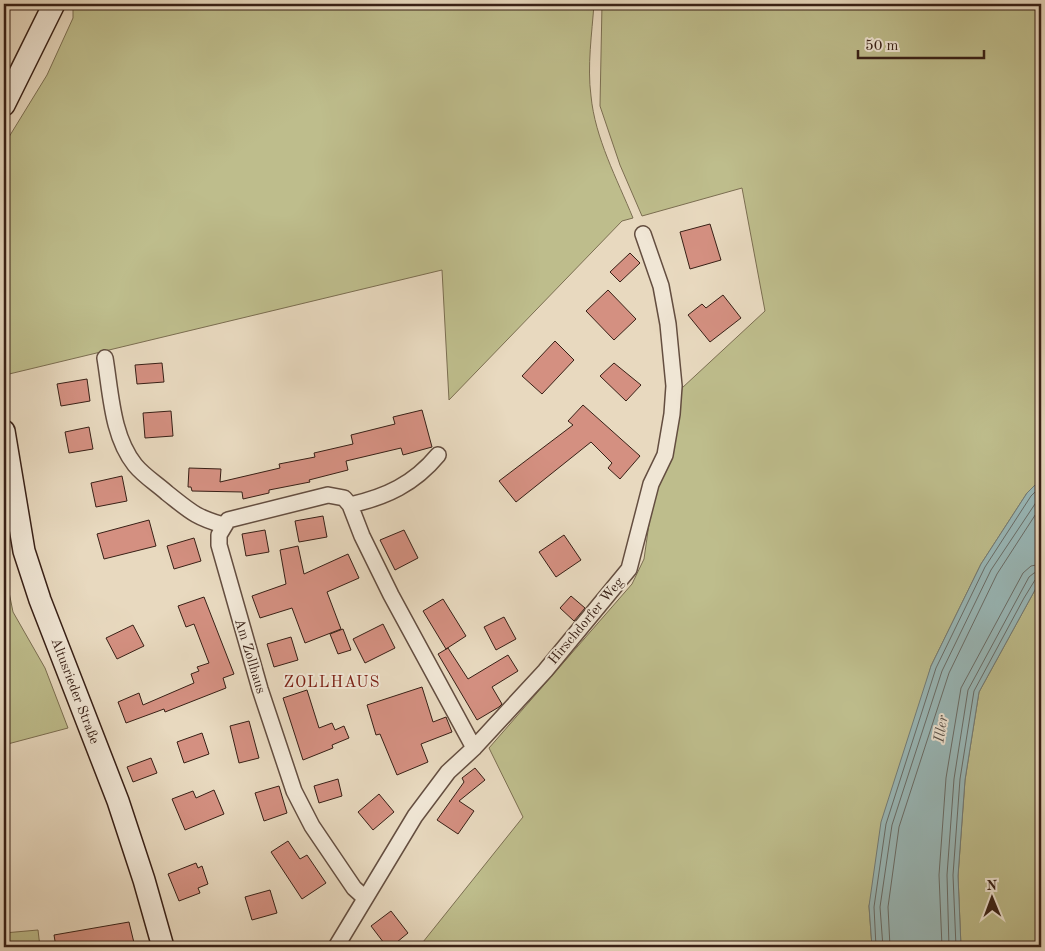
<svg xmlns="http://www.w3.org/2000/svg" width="1045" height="951" font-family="'Old Standard TT',serif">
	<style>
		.green { fill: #bebd8c; stroke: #7b6e51 }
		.water { fill: #99b9ba; stroke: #727c78 }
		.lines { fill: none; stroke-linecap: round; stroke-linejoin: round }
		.shore { stroke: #686c68; stroke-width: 1 }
		.building { fill: #d49081; stroke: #382016 }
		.street-casing { stroke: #644e40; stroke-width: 18 }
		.secondary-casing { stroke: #382016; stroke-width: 24 }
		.street { stroke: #f0e6d5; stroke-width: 15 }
		.secondary { stroke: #f0e6d5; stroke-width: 21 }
		.labels { text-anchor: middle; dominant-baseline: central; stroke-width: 4; stroke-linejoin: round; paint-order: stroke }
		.street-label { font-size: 14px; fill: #382016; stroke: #f0e6d5 }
		.water-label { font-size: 15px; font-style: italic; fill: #554e47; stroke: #f0e6d5 }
		.quarter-label { font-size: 16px; letter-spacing: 1px; fill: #7a1f14; stroke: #f0e6d5 }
	</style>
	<rect width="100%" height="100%" fill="#e8d9bf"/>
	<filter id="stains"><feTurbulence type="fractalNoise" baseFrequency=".004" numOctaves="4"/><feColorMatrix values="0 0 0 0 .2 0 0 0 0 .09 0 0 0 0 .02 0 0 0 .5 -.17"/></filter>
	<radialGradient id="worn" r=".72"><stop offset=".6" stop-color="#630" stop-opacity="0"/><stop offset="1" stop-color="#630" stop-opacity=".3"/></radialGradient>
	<!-- green -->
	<path class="green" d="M 73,4 L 594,4 C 592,33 587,66 591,96 C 595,138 617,179 633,218 L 622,221 L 449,400 L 442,270 L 5,375 L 4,145 L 47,75 L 73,18 Z
		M 602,4 L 1041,4 L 1041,479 L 1027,493 L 981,564 L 931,666 L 869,906 L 872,947 L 419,947 L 523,817 L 489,748 L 632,584 L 644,559 L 650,517 L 659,481 L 675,441 L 682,388 L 765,311 L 742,188 L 642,216 L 620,165 L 600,106 Z
		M 4,567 L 13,612 L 45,668 L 68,728 L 4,745 Z
		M 1041,579 L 1041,947 L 961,947 L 958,876 L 965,780 L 979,692 Z
		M 38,930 L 40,947 L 4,947 L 4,933 Z"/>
	<!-- water -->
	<path class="water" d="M 1041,479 L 1041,579 L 979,692 L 965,780 L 958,876 L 961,947 L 872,947 L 869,906 L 881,822 L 931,666 L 981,564 L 1027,493 Z"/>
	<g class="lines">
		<!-- shore -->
		<path class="shore" d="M 876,947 L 874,907 L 886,824 L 936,668 L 985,567 L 1031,496 L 1041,486
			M 883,947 L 880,907 L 892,825 L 942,671 L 991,570 L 1041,495
			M 890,947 L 888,907 L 899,827 L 949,673 L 997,574 L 1041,506
			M 942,947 L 939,875 L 946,778 L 961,688 L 1023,573 L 1031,566 L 1041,564
			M 949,947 L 947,875 L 954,779 L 968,690 L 1029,577 L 1034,573 L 1041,571
			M 956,947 L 953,875 L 960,779 L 974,691 L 1024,598 L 1035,580 L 1041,578"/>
	</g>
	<!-- building -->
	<path class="building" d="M 710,224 L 721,260 L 690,269 L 680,232 Z
		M 630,253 L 640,263 L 620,282 L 610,272 Z
		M 608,290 L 636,319 L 614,340 L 586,311 Z
		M 723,295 L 741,318 L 710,342 L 688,315 L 702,304 L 706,308 Z
		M 555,341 L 574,360 L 542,394 L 522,376 Z
		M 162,363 L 164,382 L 137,384 L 135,365 Z
		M 614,363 L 641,385 L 626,401 L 600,376 Z
		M 87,379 L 90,401 L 61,406 L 57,384 Z
		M 583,405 L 640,456 L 620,479 L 608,468 L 612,463 L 591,442 L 516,502 L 499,481 L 573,425 L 568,421 Z
		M 422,410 L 432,447 L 403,455 L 401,448 L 346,461 L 348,470 L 309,480 L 310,482 L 269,490 L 269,493 L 243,499 L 242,492 L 192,491 L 191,487 L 188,487 L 189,468 L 221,469 L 220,482 L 280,468 L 279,464 L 315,457 L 314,453 L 353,444 L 351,435 L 395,424 L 393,417 Z
		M 171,411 L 173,436 L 145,438 L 143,413 Z
		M 89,427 L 93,449 L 69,453 L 65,432 Z
		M 122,476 L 127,501 L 96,507 L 91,483 Z
		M 323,516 L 327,537 L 299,542 L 295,521 Z
		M 149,520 L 156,546 L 104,559 L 97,534 Z
		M 265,530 L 269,552 L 246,556 L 242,534 Z
		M 404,530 L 418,558 L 395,570 L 380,540 Z
		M 564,535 L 581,560 L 556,577 L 539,552 Z
		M 194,538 L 201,561 L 174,569 L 167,546 Z
		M 298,546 L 304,574 L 348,554 L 359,578 L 327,592 L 341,629 L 305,643 L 292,608 L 260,618 L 252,596 L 286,584 L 280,550 Z
		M 571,596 L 585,608 L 574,621 L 560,608 Z
		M 204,597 L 234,674 L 223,678 L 226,688 L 165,712 L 164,709 L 126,723 L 118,702 L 139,693 L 143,705 L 194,683 L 191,674 L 199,671 L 197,667 L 209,663 L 194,624 L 186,627 L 178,606 Z
		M 443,599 L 466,636 L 446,649 L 423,611 Z
		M 504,617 L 516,639 L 496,650 L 484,627 Z
		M 383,624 L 395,648 L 365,663 L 353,639 Z
		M 133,625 L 144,646 L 117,659 L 106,638 Z
		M 343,629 L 351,650 L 338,654 L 330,634 Z
		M 291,637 L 298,660 L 274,667 L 267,644 Z
		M 448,648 L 468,679 L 508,655 L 518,671 L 492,687 L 502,704 L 499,707 L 477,720 L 438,654 Z
		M 422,687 L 433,722 L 446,717 L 452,732 L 421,744 L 428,762 L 397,775 L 380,734 L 376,735 L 367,705 Z
		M 307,690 L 319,728 L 332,723 L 335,730 L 344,726 L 349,738 L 332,745 L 333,748 L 303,760 L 283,698 Z
		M 249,721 L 259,758 L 239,763 L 230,726 Z
		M 202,733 L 209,754 L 184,763 L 177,742 Z
		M 151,758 L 157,773 L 133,782 L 127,767 Z
		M 475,768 L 485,780 L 459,801 L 474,811 L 458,834 L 437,820 L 464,782 L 462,778 Z
		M 338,779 L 342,796 L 319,803 L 314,786 Z
		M 279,786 L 287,813 L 264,821 L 255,793 Z
		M 214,790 L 224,814 L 185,830 L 172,799 L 193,791 L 196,798 Z
		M 379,794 L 394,812 L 373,830 L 358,812 Z
		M 288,841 L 300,859 L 307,855 L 326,883 L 302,899 L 271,852 Z
		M 196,863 L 198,868 L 202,866 L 208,884 L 198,888 L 200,893 L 179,901 L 168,874 Z
		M 270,890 L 277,913 L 252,920 L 245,897 Z
		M 391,911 L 408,933 L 391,947 L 387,947 L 371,926 Z
		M 129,922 L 135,947 L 56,947 L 54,935 Z"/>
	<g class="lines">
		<defs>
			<path id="street" d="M 105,358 C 111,394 112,436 135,465 C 144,476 157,484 167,493 C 190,511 195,517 223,525
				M 350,505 C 386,497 414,484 438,455
				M 365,898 L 354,888 L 312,826 L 294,791 L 260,689 L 219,545 L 219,535 L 228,520 L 328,495 L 344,498 L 350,505 L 362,536 L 391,595 L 474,748
				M 336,947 L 415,816 L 448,772 L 474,748 L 545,671 L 629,569 L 651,484 L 665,455 L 672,414 L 674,386 L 668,324 L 661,286 L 643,234"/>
			<path id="secondary" d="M 4,105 L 54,4
				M 4,431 L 24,551 L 40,600 L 118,801 L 144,880 L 163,947"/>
		</defs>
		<!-- street casing -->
		<use href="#street" class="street-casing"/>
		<!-- secondary casing -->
		<use href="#secondary" class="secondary-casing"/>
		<!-- street -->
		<use href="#street" class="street"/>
		<!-- secondary -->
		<use href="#secondary" class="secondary"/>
	</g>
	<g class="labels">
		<!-- street labels -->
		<g class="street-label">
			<text transform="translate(586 621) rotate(-50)">Hirschdorfer Weg</text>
			<text transform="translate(250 656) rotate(73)">Am Zollhaus</text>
			<text transform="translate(75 691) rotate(69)">Altusrieder Straße</text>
		</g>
		<!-- water labels -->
		<g class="water-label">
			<text transform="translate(942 729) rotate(-81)">Iller</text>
		</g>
		<!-- quarter labels -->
		<g class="quarter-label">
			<text x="332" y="683">ZOLLHAUS</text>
		</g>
	</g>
	<!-- margin -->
	<rect width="1045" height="951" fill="none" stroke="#e8d9bf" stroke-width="20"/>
	<rect x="5" y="5" width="1035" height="941" fill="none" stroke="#382016" stroke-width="2.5"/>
	<rect x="10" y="10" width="1025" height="931" fill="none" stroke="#382016"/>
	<!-- north arrow -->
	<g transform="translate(992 898) rotate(359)" stroke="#f0e6d5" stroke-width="4" paint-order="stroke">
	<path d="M0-4L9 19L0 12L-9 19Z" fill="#382016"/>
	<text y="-8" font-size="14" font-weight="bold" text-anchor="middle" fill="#382016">N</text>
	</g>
	<!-- scale -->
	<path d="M858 50v8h126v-8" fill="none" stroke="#382016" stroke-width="2.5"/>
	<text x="865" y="50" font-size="15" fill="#382016" stroke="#f0e6d5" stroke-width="4" paint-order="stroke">50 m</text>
	<rect width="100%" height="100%" filter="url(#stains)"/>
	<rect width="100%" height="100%" fill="url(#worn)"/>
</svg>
